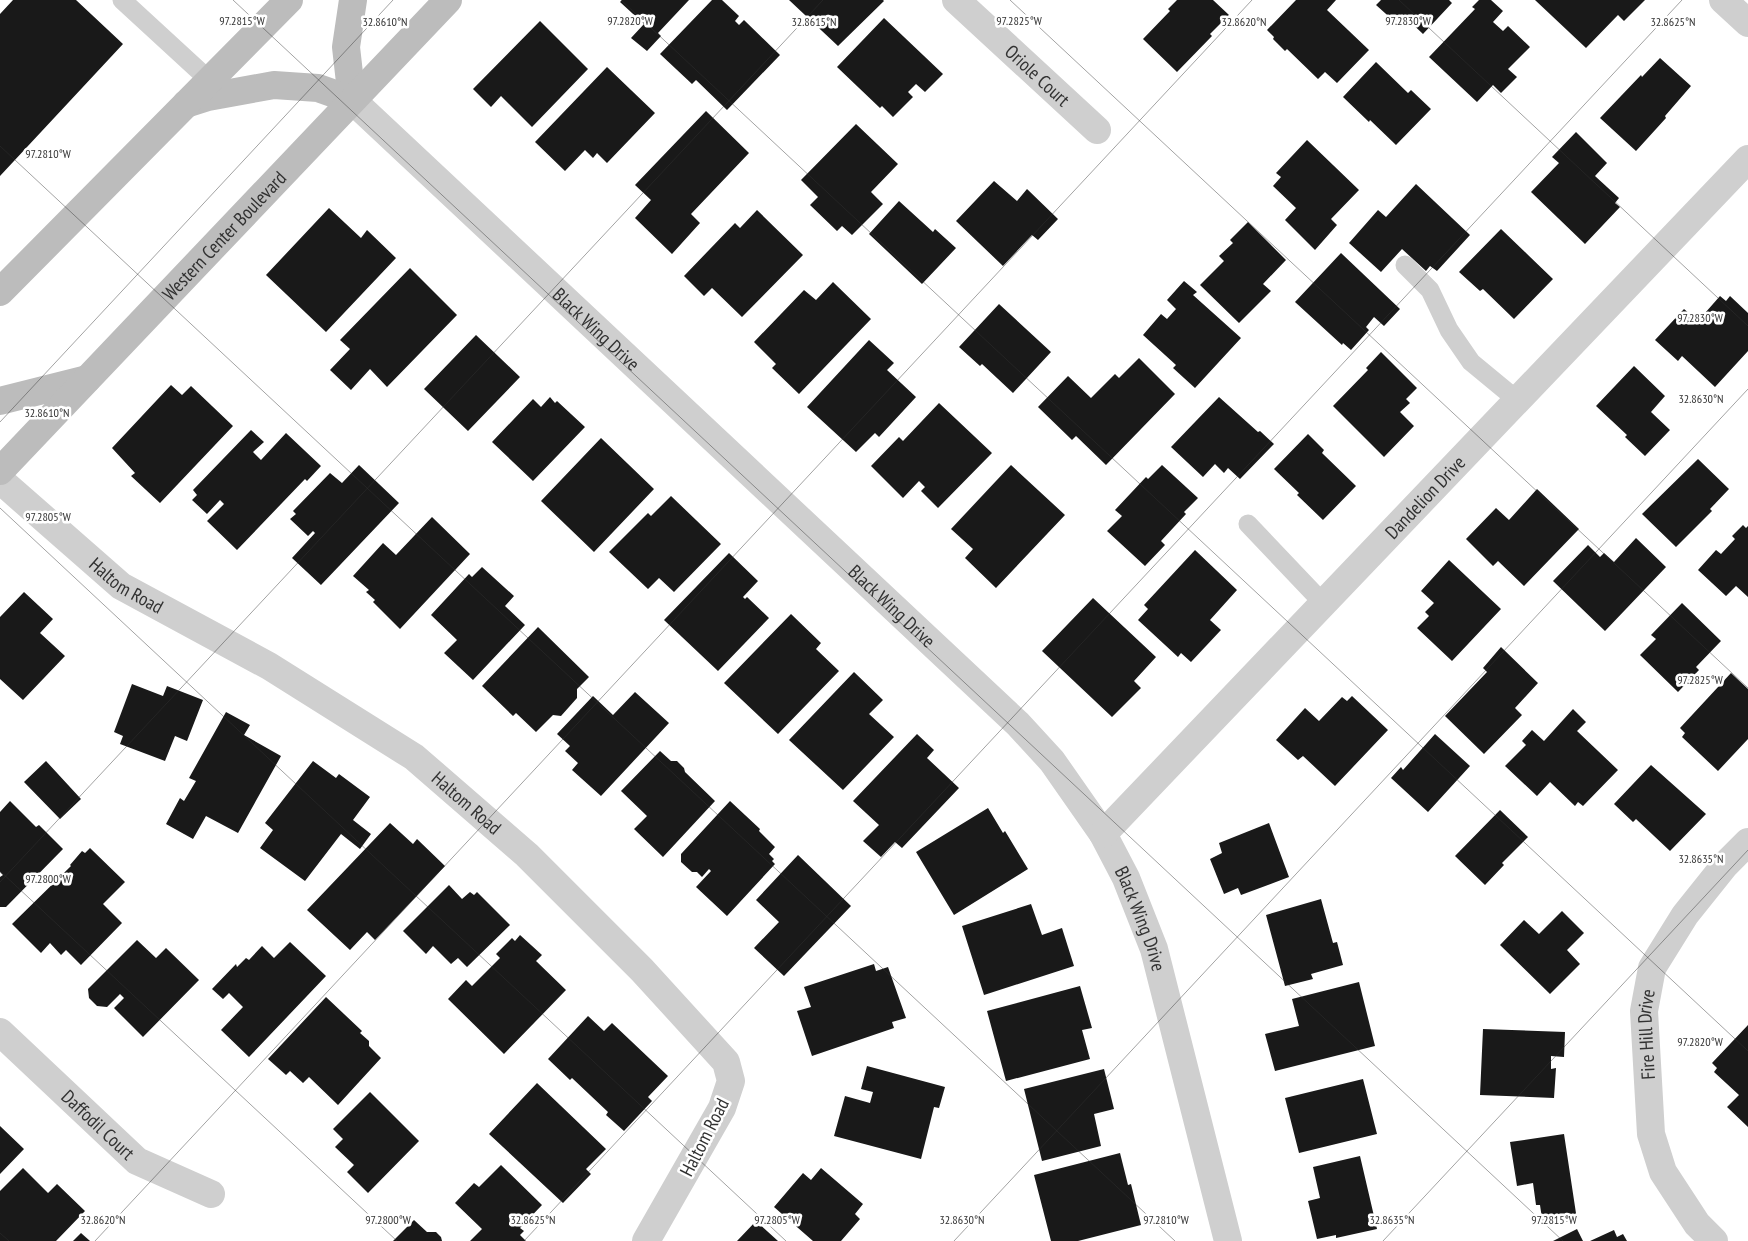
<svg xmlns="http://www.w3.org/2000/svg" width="1748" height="1241" font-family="'PT Sans Narrow',sans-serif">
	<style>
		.building { fill: #191919 }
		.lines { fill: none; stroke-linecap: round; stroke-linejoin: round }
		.service { stroke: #cfcfcf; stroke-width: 19 }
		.minor { stroke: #cfcfcf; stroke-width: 28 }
		.secondary { stroke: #bcbcbc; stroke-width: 28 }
		.ticks { fill: none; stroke: #323232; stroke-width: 1; stroke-opacity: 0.45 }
		.labels { text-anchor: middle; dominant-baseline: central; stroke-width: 5; stroke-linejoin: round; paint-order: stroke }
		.street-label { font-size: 19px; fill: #323232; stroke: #fff }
		.ticks-label { font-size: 12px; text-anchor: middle; fill: #323232; stroke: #fff; stroke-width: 5; stroke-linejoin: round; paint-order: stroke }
	</style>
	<rect width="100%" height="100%" fill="#fff"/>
	<!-- building -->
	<path class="building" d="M 13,0 L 76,0 L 123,44 L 0,176 L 0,14 Z
		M 622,0 L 689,0 L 658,33 L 661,36 L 647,51 L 631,38 L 644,24 L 620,2 Z
		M 712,0 L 722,0 L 739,16 L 735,21 L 739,25 L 744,20 L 780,55 L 727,110 L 696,80 L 692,84 L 660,54 Z
		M 789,0 L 883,0 L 884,1 L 838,46 Z
		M 1177,0 L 1213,0 L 1229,15 L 1210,34 L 1212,36 L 1177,72 L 1143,39 L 1170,11 L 1168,9 Z
		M 1296,0 L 1336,0 L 1327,10 L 1369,50 L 1337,83 L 1325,72 L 1318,79 L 1287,49 L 1285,51 L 1273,39 L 1274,37 L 1267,30 Z
		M 1381,0 L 1449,0 L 1452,3 L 1423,34 L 1402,14 L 1395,22 L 1376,5 Z
		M 1479,0 L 1491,0 L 1503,11 L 1493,22 L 1503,31 L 1508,26 L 1530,47 L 1508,69 L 1517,77 L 1501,93 L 1493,85 L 1477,102 L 1429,57 L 1475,9 L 1472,7 Z
		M 1535,0 L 1645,0 L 1624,21 L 1618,15 L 1586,48 Z
		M 884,18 L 943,74 L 925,92 L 916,84 L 908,92 L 913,97 L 893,117 L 882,106 L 880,108 L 837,67 Z
		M 540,21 L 588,69 L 532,127 L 501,96 L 491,107 L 473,89 Z
		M 1660,58 L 1691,86 L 1665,116 L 1666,118 L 1636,151 L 1600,118 L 1641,75 L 1642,77 Z
		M 1376,62 L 1408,93 L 1411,90 L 1431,109 L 1396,145 L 1370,120 L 1369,122 L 1343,97 Z
		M 607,67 L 655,113 L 607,163 L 597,153 L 593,158 L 585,150 L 565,171 L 535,142 Z
		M 706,111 L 749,153 L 691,214 L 700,223 L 672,254 L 635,218 L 651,200 L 635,185 Z
		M 856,124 L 898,164 L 871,192 L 883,204 L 852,235 L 842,226 L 837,231 L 810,205 L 818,197 L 801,180 Z
		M 1576,132 L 1607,163 L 1595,176 L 1619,198 L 1615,203 L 1620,207 L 1585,244 L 1531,192 L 1559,163 L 1552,157 Z
		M 1307,140 L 1359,190 L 1331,219 L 1337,225 L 1315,250 L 1285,220 L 1296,208 L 1273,186 L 1281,177 L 1276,173 Z
		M 994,181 L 1017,201 L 1027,189 L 1058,219 L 1038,240 L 1032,235 L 1003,266 L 956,221 Z
		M 1416,184 L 1470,235 L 1437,271 L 1430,266 L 1426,271 L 1402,249 L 1381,272 L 1349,243 L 1378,210 L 1386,217 Z
		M 899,201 L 933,232 L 935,229 L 956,248 L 922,284 L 869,234 Z
		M 329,208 L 361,238 L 367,230 L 396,258 L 326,332 L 266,275 Z
		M 757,210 L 803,255 L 742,317 L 712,288 L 704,296 L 684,276 L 735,223 L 740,228 Z
		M 1248,222 L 1286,260 L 1263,284 L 1271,291 L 1239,323 L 1200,285 L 1224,261 L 1219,256 L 1233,243 L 1230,240 Z
		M 1501,229 L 1553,279 L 1514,319 L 1483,289 L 1480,291 L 1459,272 Z
		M 1341,253 L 1400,309 L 1384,326 L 1374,317 L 1366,327 L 1369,330 L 1351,350 L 1343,343 L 1342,345 L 1295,302 Z
		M 410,268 L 457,315 L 387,387 L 370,369 L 351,390 L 330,370 L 350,349 L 340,340 Z
		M 1184,281 L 1197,292 L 1193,295 L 1241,338 L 1195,388 L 1173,368 L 1176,365 L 1143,335 L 1161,314 L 1167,319 L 1176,309 L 1167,300 Z
		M 833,282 L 871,319 L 799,394 L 772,368 L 776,364 L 754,342 L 804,290 L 816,300 Z
		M 1720,296 L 1726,301 L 1730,296 L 1748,313 L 1748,351 L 1715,387 L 1682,356 L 1678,361 L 1655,340 L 1684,309 L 1698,321 Z
		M 999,304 L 1051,352 L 1013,393 L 982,364 L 980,366 L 959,347 Z
		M 476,335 L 520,377 L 468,431 L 424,389 Z
		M 869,340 L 894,363 L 887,370 L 916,397 L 879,437 L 875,433 L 856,452 L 807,407 Z
		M 1381,352 L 1417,388 L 1406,399 L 1410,403 L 1400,412 L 1414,426 L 1384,457 L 1333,406 L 1368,370 L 1366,368 Z
		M 1139,358 L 1175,394 L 1106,465 L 1076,436 L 1072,440 L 1038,407 L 1068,376 L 1091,398 L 1115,374 L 1119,378 Z
		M 1634,366 L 1665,396 L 1651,412 L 1670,430 L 1645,456 L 1625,437 L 1627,435 L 1596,406 Z
		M 171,385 L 182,395 L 191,386 L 233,426 L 160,503 L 131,476 L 135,473 L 112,448 Z
		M 550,397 L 555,403 L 557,401 L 585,427 L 533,481 L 492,442 L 533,399 L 541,407 Z
		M 1219,397 L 1258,432 L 1260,431 L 1274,444 L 1240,479 L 1228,468 L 1224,473 L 1215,464 L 1203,477 L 1171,447 Z
		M 939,403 L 992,453 L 938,508 L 921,491 L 925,487 L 919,481 L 903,498 L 871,466 L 899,437 L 903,441 Z
		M 251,430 L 264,442 L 253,452 L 261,460 L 286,433 L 321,466 L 307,481 L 305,479 L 237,550 L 207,521 L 224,504 L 220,500 L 207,514 L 192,500 L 197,495 L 193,490 Z
		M 1308,434 L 1324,450 L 1322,453 L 1356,486 L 1323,520 L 1297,495 L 1299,493 L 1274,469 Z
		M 601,438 L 654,489 L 594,552 L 541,501 Z
		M 1698,459 L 1729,489 L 1710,509 L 1712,511 L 1676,547 L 1642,514 Z
		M 359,465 L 399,503 L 321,585 L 292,558 L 315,533 L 313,531 L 308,536 L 290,519 L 296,514 L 293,511 L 330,473 L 342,483 Z
		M 1011,465 L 1065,515 L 996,588 L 965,558 L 973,549 L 951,529 Z
		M 1162,465 L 1198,498 L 1184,512 L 1186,514 L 1161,541 L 1165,545 L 1145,566 L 1107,531 L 1122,516 L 1115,510 L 1146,477 L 1148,479 Z
		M 1537,489 L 1579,529 L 1524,586 L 1498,561 L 1493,566 L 1466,539 L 1496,508 L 1509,520 Z
		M 671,496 L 721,544 L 674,592 L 659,578 L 648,589 L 609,552 L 648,513 L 651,516 Z
		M 432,517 L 470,554 L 400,629 L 373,602 L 375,600 L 366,592 L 369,590 L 353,576 L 383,543 L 396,555 Z
		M 1743,525 L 1746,528 L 1748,526 L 1748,597 L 1736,586 L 1726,596 L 1698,570 L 1716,550 L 1721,554 L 1735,539 L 1732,536 Z
		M 1636,538 L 1666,567 L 1605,631 L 1553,581 L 1588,545 L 1600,557 L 1604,553 L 1614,562 Z
		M 1195,550 L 1237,590 L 1210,620 L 1221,630 L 1191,662 L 1181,653 L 1178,657 L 1138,620 L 1148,609 L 1144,605 Z
		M 729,553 L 758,581 L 743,597 L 745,599 L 747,597 L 769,618 L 718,671 L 664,620 Z
		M 1449,560 L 1501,609 L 1452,661 L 1417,628 L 1429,616 L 1425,612 L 1434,603 L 1421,591 Z
		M 482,567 L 514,596 L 505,606 L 525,625 L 473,680 L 444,653 L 457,640 L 431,615 L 469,574 L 472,577 Z
		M 24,592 L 53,619 L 40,633 L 65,656 L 23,700 L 0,679 L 0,617 Z
		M 1093,598 L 1156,657 L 1134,681 L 1141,688 L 1112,717 L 1042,651 Z
		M 1682,603 L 1721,641 L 1696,667 L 1699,670 L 1678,692 L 1640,655 L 1656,639 L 1651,635 Z
		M 791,614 L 821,643 L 816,649 L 839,671 L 778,734 L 724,683 Z
		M 538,627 L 589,677 L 577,689 L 577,698 L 561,716 L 553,715 L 536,732 L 516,713 L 513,716 L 482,686 Z
		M 1501,647 L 1538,683 L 1515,708 L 1522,715 L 1484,754 L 1445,716 L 1487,672 L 1483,668 Z
		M 854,672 L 883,700 L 869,714 L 894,737 L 843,790 L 789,740 Z
		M 1731,673 L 1748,689 L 1748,739 L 1718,771 L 1682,737 L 1685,733 L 1680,728 Z
		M 132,684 L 163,696 L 167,686 L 203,700 L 187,741 L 175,736 L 165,761 L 120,744 L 123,736 L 114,732 Z
		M 635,692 L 669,723 L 601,796 L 572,770 L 578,763 L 565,751 L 570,746 L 557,734 L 593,696 L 613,715 Z
		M 1352,696 L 1388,730 L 1335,786 L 1303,756 L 1298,760 L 1276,740 L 1305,708 L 1319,721 L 1342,697 L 1347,701 Z
		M 1573,709 L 1586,722 L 1577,731 L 1618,770 L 1583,806 L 1578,802 L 1575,806 L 1550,782 L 1537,796 L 1505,766 L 1526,745 L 1522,741 L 1532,730 L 1544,741 Z
		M 226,712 L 250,725 L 244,735 L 281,756 L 238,833 L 206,816 L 193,839 L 166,824 L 180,798 L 184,801 L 196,781 L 189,778 Z
		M 917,734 L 934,750 L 927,758 L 959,788 L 902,848 L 895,842 L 881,857 L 863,841 L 879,825 L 853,801 Z
		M 1435,734 L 1470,766 L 1428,812 L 1391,778 L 1401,767 L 1403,770 Z
		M 660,751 L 671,761 L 677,761 L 684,768 L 685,772 L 715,801 L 663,857 L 634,829 L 647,816 L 621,791 Z
		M 46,761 L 81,799 L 60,819 L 24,782 Z
		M 313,761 L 336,778 L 339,774 L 370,797 L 353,820 L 371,834 L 360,849 L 341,834 L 305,881 L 260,848 L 273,830 L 265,823 Z
		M 1651,765 L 1706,814 L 1670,851 L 1636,819 L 1633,822 L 1614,804 Z
		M 10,801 L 36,827 L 39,825 L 63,849 L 6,907 L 0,907 L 0,877 L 3,875 L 0,872 L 0,812 Z
		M 730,801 L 760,829 L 759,831 L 775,847 L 769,854 L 774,859 L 772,861 L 775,864 L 727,916 L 696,887 L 711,871 L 709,869 L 702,877 L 697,872 L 692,872 L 681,862 L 681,854 Z
		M 988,808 L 1003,833 L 1005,831 L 1028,869 L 954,915 L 916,852 Z
		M 1500,810 L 1528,837 L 1502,863 L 1504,865 L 1485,885 L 1455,856 Z
		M 390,823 L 413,844 L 417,839 L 445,866 L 375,940 L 367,932 L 350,950 L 307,910 Z
		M 1269,823 L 1289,877 L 1241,895 L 1238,888 L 1224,894 L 1210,859 L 1222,853 L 1219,843 Z
		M 90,848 L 125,882 L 103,904 L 122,923 L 81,965 L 66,950 L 61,955 L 50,943 L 41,953 L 12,924 L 71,866 L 70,865 L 82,851 L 85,853 Z
		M 798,855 L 851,906 L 784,976 L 754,948 L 779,922 L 756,900 Z
		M 449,885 L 462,899 L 470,892 L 474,895 L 477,892 L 510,925 L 467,967 L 458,958 L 451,964 L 433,946 L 426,954 L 403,931 Z
		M 1321,899 L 1333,943 L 1337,942 L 1343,965 L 1311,974 L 1313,979 L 1285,986 L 1266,915 Z
		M 1031,904 L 1042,935 L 1062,928 L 1074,966 L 984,995 L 962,926 Z
		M 1562,911 L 1584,933 L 1567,950 L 1580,964 L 1550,994 L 1500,945 L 1524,920 L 1539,934 Z
		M 520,935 L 542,955 L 536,961 L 566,990 L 504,1054 L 448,999 L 466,980 L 472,986 L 500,958 L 496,954 L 512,938 L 515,941 Z
		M 137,940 L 156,958 L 166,948 L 199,980 L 143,1037 L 114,1008 L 124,998 L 120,994 L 107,1007 L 97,1006 L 89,998 L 88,989 Z
		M 290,942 L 326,976 L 249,1057 L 221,1030 L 243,1007 L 229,993 L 223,999 L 212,989 L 236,964 L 237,967 L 246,958 L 249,960 L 262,946 L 274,958 Z
		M 874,964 L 876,971 L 888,967 L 906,1018 L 892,1022 L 894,1028 L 812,1056 L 797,1011 L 811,1007 L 804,987 Z
		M 1359,982 L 1375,1046 L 1275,1071 L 1265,1034 L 1299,1026 L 1292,999 Z
		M 1080,986 L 1092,1028 L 1082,1030 L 1090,1059 L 1006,1081 L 987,1011 Z
		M 326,997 L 362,1031 L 360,1033 L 369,1041 L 369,1046 L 381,1058 L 338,1105 L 309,1077 L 303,1083 L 290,1071 L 286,1075 L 268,1059 Z
		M 588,1016 L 604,1031 L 612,1023 L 668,1076 L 648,1097 L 652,1101 L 624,1131 L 606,1115 L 608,1112 L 572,1078 L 570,1080 L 548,1059 Z
		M 1748,1025 L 1748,1127 L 1727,1107 L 1739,1095 L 1714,1072 L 1717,1068 L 1712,1063 Z
		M 1483,1029 L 1565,1032 L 1564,1057 L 1551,1056 L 1551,1069 L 1556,1068 L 1554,1098 L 1480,1095 Z
		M 867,1066 L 945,1087 L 939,1108 L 934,1107 L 921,1159 L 834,1136 L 845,1096 L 870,1103 L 873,1092 L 861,1089 Z
		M 1104,1069 L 1114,1109 L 1094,1114 L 1101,1146 L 1042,1161 L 1024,1089 Z
		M 1363,1079 L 1377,1134 L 1299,1153 L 1285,1098 Z
		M 537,1083 L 606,1149 L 586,1169 L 591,1174 L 563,1203 L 489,1134 Z
		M 370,1092 L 419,1141 L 368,1193 L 347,1172 L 354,1165 L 335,1147 L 343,1139 L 333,1129 Z
		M 0,1126 L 24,1149 L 0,1174 Z
		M 1564,1134 L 1577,1220 L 1543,1225 L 1540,1205 L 1536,1205 L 1533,1183 L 1517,1186 L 1510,1142 Z
		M 1120,1153 L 1128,1185 L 1131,1184 L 1141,1225 L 1078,1241 L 1051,1241 L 1034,1175 Z
		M 1360,1156 L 1377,1229 L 1336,1238 L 1336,1235 L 1317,1239 L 1308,1201 L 1320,1198 L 1313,1167 Z
		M 501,1165 L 542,1205 L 520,1228 L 524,1231 L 520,1235 L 526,1241 L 470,1241 L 482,1229 L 455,1203 L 474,1183 L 479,1187 Z
		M 23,1168 L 48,1193 L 57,1184 L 85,1211 L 56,1241 L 0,1241 L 0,1191 Z
		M 821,1168 L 863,1204 L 855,1214 L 860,1219 L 841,1241 L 813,1241 L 774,1207 L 803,1173 L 811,1180 Z
		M 414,1220 L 427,1232 L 436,1232 L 441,1237 L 442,1241 L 393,1241 Z
		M 756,1221 L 778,1241 L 737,1241 Z
		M 1577,1229 L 1583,1241 L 1553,1241 Z
		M 1614,1230 L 1617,1237 L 1623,1234 L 1627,1241 L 1590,1241 Z
		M 81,1233 L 90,1241 L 73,1241 Z"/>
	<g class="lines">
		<!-- service -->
		<path class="service" d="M 122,0 L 209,80
			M 1405,265 L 1430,290 L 1449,330 L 1471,362 L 1517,400
			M 1248,524 L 1323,603"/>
		<!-- minor -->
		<g class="minor">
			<path id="s1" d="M 956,0 L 1097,130"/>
			<path d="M 1723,0 L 1748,23"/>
			<path id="s2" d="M 352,100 L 1018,724 L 1052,761 L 1103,834 L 1126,878 L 1154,949 L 1228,1241"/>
			<path id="s3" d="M 0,480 L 121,586 L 269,666 L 414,757 L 527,855 L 642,970 L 726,1062 L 731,1081 L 722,1108 L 646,1241"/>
			<path id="s4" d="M 1103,834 L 1748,159"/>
			<path id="s5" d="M 0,1032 L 137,1161 L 211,1194"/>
			<path id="s6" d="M 1714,1241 L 1697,1224 L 1663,1172 L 1651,1134 L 1644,1011 L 1652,968 L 1685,915 L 1725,865 L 1748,842"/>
		</g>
		<!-- secondary -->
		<g class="secondary">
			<path d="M 352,100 L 346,47 L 353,0"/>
			<path d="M 186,104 L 208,97 L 274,85 L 318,88 L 352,100"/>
			<path d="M 0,292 L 289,0"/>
			<path d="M 0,401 L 87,379"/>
			<path id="s7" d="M 0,471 L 448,0"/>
		</g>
	</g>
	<!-- ticks -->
	<path class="ticks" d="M 233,0 L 1563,1241M 621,0 L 1748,1051M 1010,0 L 1748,688M 1399,0 L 1748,326M 0,146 L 1175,1241M 0,422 L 393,0M 0,508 L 786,1241M 0,871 L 397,1241M 0,882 L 823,0M 0,1233 L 9,1241M 95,1241 L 1252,0M 524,1241 L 1682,0M 954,1241 L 1748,389M 1383,1241 L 1748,850"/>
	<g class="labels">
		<!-- street labels -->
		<g class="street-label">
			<text stroke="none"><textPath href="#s1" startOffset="111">Oriole Court</textPath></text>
			<text stroke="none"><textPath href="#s7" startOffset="325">Western Center Boulevard</textPath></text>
			<text stroke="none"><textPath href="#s2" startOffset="335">Black Wing Drive</textPath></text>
			<text stroke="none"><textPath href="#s4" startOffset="466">Dandelion Drive</textPath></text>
			<text stroke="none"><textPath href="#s3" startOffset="165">Haltom Road</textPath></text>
			<text stroke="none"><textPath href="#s2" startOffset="740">Black Wing Drive</textPath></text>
			<text stroke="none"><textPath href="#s3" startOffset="570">Haltom Road</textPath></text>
			<text stroke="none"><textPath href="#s2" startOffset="1145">Black Wing Drive</textPath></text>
			<text stroke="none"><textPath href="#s6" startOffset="226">Fire Hill Drive</textPath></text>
			<text stroke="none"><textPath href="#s5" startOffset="135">Daffodil Court</textPath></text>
			<text transform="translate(704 1137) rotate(-63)">Haltom Road</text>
		</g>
	</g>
	<g class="ticks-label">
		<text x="630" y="25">97.2820°W</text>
		<text x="1019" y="25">97.2825°W</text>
		<text x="242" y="25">97.2815°W</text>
		<text x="1408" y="25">97.2830°W</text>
		<text x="1244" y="26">32.8620°N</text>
		<text x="385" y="26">32.8610°N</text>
		<text x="814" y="26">32.8615°N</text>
		<text x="1673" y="26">32.8625°N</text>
		<text x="48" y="158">97.2810°W</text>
		<text x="1700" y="322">97.2830°W</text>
		<text x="1701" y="403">32.8630°N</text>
		<text x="47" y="417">32.8610°N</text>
		<text x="48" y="521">97.2805°W</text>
		<text x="1700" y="684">97.2825°W</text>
		<text x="1701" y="863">32.8635°N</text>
		<text x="48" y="883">97.2800°W</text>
		<text x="1700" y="1046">97.2820°W</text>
		<text x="103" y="1224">32.8620°N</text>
		<text x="533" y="1224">32.8625°N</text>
		<text x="962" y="1224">32.8630°N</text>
		<text x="1392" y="1224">32.8635°N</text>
		<text x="388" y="1224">97.2800°W</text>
		<text x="777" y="1224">97.2805°W</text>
		<text x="1166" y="1224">97.2810°W</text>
		<text x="1554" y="1224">97.2815°W</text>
	</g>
</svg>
